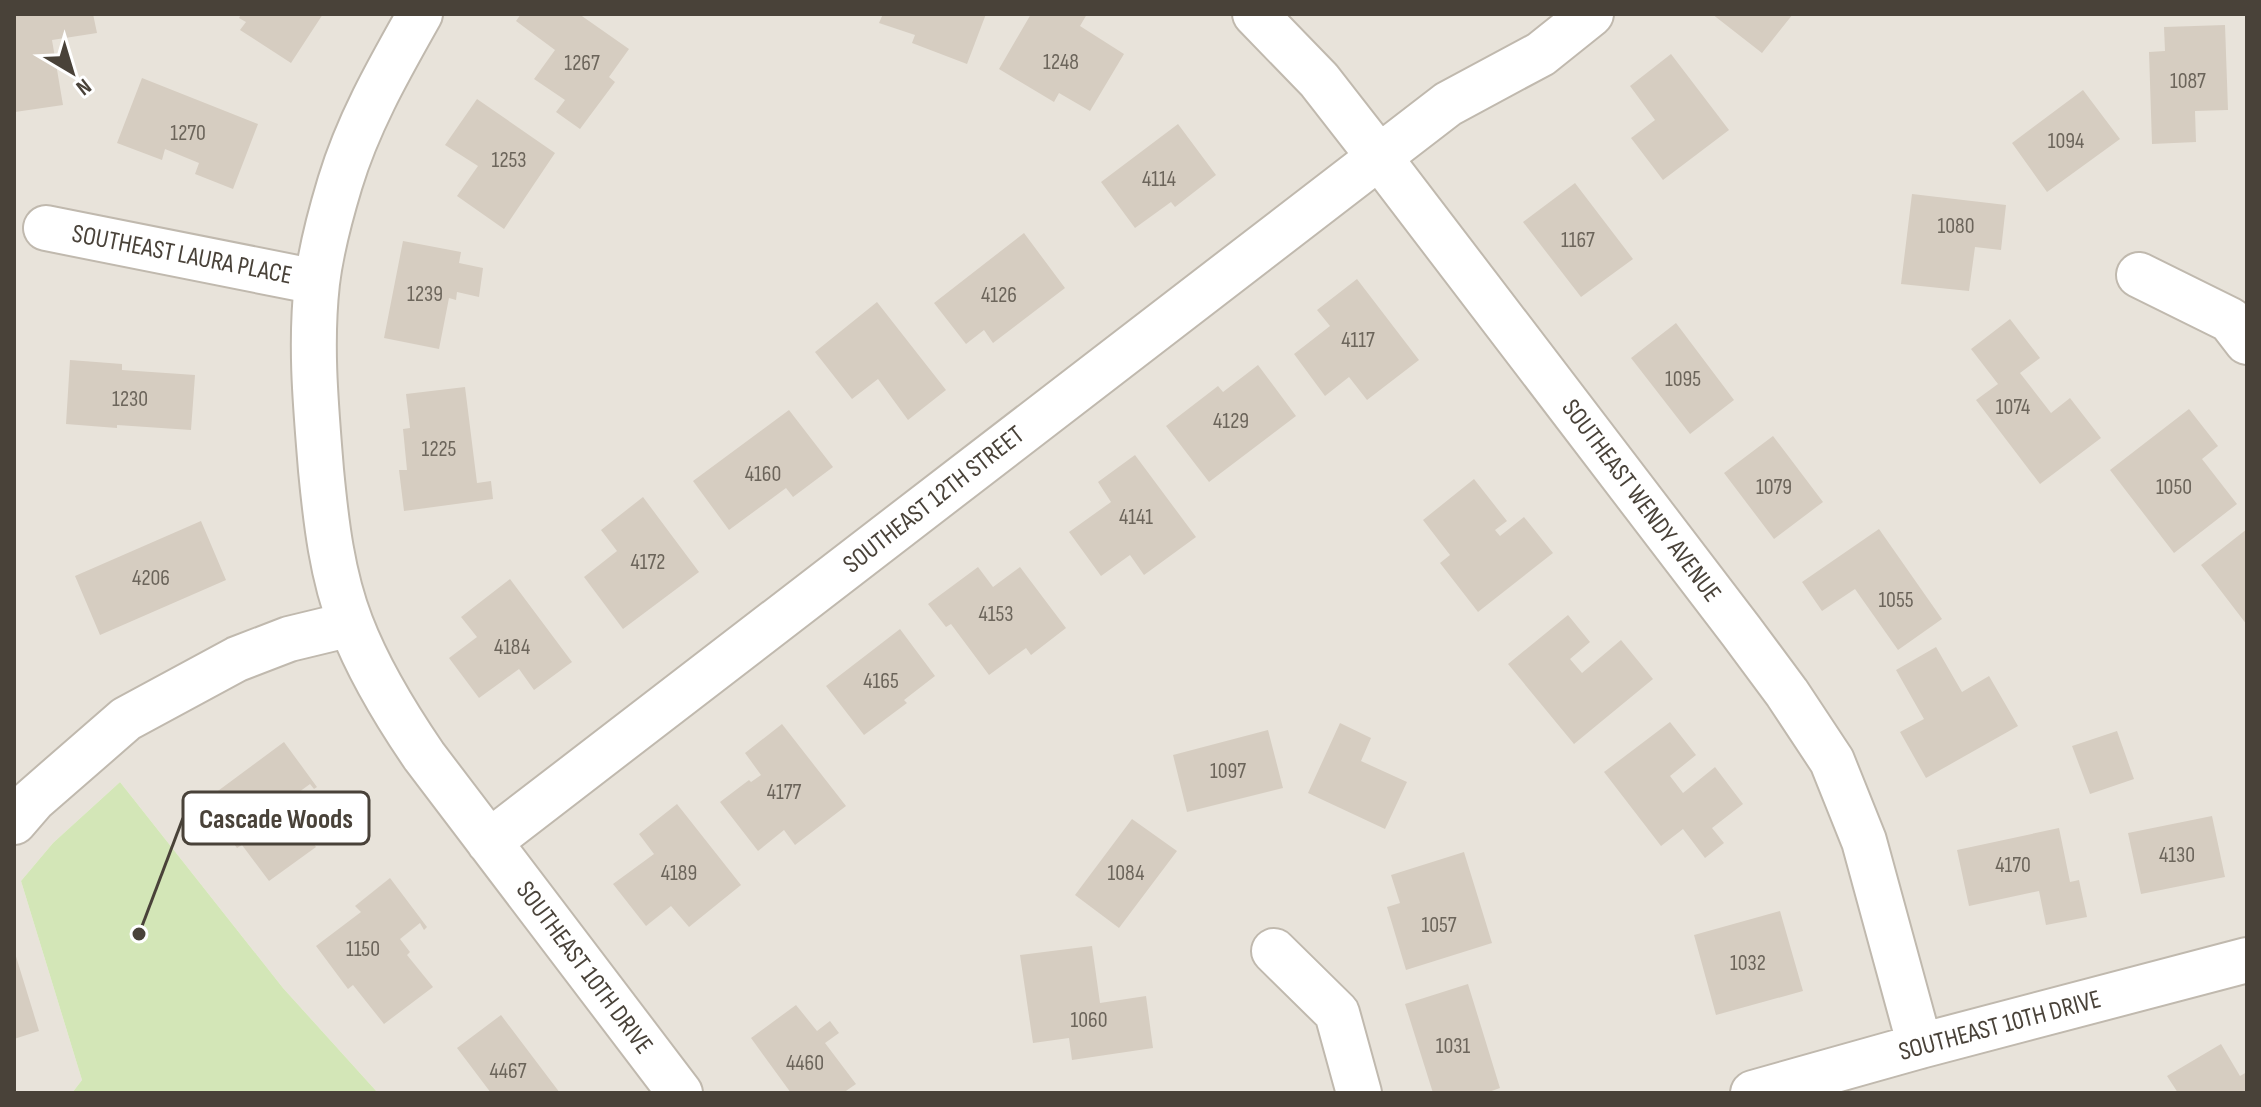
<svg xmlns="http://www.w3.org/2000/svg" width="2261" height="1107" font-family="'Sofia Sans Condensed',sans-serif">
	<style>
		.residential { fill: #e8e3da }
		.green { fill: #d3e6b7 }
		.building { fill: #d6cdc1 }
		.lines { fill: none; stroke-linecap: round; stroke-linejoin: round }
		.minor-casing { stroke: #c0b9ae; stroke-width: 48 }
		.minor { stroke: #fff; stroke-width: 44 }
		.labels { text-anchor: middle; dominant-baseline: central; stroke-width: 6; stroke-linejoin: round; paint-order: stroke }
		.number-label { font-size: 22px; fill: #6c655b }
		.street-label { font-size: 26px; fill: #494239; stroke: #fff }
		.leader { fill: none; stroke: #494239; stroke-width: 3 }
		.callout-dot { fill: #494239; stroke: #fff; stroke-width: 3 }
		.callout { fill: #fff; stroke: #494239; stroke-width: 3 }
		.callout-label { font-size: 28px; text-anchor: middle; font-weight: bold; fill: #494239 }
	</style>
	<rect width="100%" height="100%" fill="#f5f2ec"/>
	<!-- residential -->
	<path class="residential" d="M 14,14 L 2247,14 L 2247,1093 L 378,1093 L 283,988 L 120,782 L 53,843 L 21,881 L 82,1080 L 72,1093 L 14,1093 Z"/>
	<!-- green -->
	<path class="green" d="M 120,782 L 283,988 L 378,1093 L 72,1093 L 82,1080 L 21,881 L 53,843 Z"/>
	<!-- building -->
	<path class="building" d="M 14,14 L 93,14 L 97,33 L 52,40 L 63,105 L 15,112 Z
		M 241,14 L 323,14 L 291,63 L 240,30 L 246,22 L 239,18 Z
		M 521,14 L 579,14 L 629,49 L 609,77 L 615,82 L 580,129 L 556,112 L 565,100 L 534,79 L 555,50 L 516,21 Z
		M 883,14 L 986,14 L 967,64 L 912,43 L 915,35 L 879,23 Z
		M 1031,14 L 1087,14 L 1080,26 L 1124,54 L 1090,111 L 1059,93 L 1054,102 L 999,69 Z
		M 1712,14 L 1793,14 L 1762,53 Z
		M 2225,25 L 2228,110 L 2195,111 L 2196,142 L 2152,144 L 2149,52 L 2165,51 L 2164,27 Z
		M 1671,54 L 1729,130 L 1663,180 L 1631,138 L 1655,120 L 1630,86 Z
		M 142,78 L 258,124 L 233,189 L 195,174 L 199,163 L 165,149 L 162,160 L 117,143 Z
		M 2083,90 L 2120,139 L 2047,192 L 2012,143 Z
		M 477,99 L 555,153 L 504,229 L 457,196 L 478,166 L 445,145 Z
		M 1178,124 L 1216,175 L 1175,207 L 1171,202 L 1135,228 L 1101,182 Z
		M 1575,183 L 1633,259 L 1581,297 L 1523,222 Z
		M 1912,194 L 2006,205 L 2001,250 L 1975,247 L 1969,291 L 1901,284 Z
		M 1024,233 L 1065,288 L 993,343 L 984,330 L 966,344 L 934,303 Z
		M 403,241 L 461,252 L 459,263 L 483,268 L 479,297 L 457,292 L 456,300 L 449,298 L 439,349 L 384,338 Z
		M 1357,279 L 1419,360 L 1367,400 L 1349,377 L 1325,396 L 1294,354 L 1330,326 L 1317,310 Z
		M 877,302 L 946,390 L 908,420 L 878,379 L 852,399 L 815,352 Z
		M 2010,319 L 2040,358 L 2020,373 L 2051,413 L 2070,398 L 2101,438 L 2040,484 L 1976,400 L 1998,384 L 1971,349 Z
		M 1676,323 L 1734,400 L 1690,434 L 1631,358 Z
		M 70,360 L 122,364 L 122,370 L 195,375 L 191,430 L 117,425 L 117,428 L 66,424 Z
		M 1258,365 L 1296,416 L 1209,482 L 1166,426 L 1218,386 L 1223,392 Z
		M 465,387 L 477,483 L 491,481 L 493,499 L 404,511 L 399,470 L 407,470 L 403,429 L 410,428 L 406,394 Z
		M 2189,409 L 2218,446 L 2202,459 L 2237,504 L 2174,553 L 2110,470 Z
		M 789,410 L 833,467 L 793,497 L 786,488 L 729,530 L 693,481 Z
		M 1773,436 L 1823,502 L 1774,539 L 1724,473 Z
		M 1135,455 L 1196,537 L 1144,575 L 1130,555 L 1101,576 L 1069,532 L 1111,502 L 1098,482 Z
		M 1474,479 L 1507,521 L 1495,530 L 1500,536 L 1524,517 L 1553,553 L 1478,612 L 1440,563 L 1450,555 L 1423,520 Z
		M 643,497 L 699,572 L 623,629 L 584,577 L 617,551 L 601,530 Z
		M 201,521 L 226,580 L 100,635 L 75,576 Z
		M 1879,529 L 1942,619 L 1898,650 L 1855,589 L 1822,611 L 1802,582 Z
		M 2247,529 L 2247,625 L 2201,565 Z
		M 978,567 L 993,587 L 1020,567 L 1066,628 L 1031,655 L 1026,648 L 989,675 L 951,624 L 946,627 L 928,604 Z
		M 510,579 L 572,662 L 534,690 L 519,669 L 479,698 L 449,658 L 477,637 L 461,617 Z
		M 1568,615 L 1590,642 L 1570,659 L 1582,673 L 1621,640 L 1653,679 L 1574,744 L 1508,664 Z
		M 900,629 L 935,676 L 904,700 L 907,703 L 864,735 L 826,686 Z
		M 1936,647 L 1962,692 L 1989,676 L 2018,726 L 1926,778 L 1900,732 L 1924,719 L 1896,670 Z
		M 1670,722 L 1696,755 L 1670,776 L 1683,793 L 1715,767 L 1743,804 L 1712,828 L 1724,843 L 1705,858 L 1683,829 L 1661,846 L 1604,772 Z
		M 1340,723 L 1371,738 L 1361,761 L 1407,782 L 1385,829 L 1308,793 Z
		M 782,724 L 846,806 L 795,845 L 784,830 L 758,851 L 720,802 L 749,780 L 751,782 L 761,775 L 745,753 Z
		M 1268,730 L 1283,788 L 1187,812 L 1173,755 Z
		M 2117,731 L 2134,779 L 2090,794 L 2072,746 Z
		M 284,742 L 317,787 L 314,789 L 310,784 L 295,795 L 293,792 L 287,796 L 298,811 L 293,815 L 316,847 L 269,881 L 242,845 L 237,848 L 203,802 Z
		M 677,804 L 741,885 L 689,927 L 671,906 L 646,926 L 613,884 L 654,854 L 639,834 Z
		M 2212,816 L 2225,877 L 2141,894 L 2128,833 Z
		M 1132,819 L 1177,851 L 1119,928 L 1075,895 Z
		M 2059,828 L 2070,882 L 2079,880 L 2087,917 L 2046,925 L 2039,891 L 1969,906 L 1957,850 Z
		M 1464,852 L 1492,943 L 1406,970 L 1387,907 L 1400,903 L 1391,875 Z
		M 390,878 L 427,927 L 424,930 L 420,923 L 400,939 L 410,952 L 407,955 L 433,987 L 384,1024 L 353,985 L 348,989 L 316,946 L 361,912 L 355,906 Z
		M 1780,911 L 1803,991 L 1716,1015 L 1694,935 Z
		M 1092,946 L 1100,1003 L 1146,996 L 1153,1048 L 1072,1060 L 1069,1038 L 1033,1043 L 1020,955 Z
		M 14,950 L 39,1031 L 14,1039 Z
		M 1468,984 L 1500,1088 L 1486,1093 L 1433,1093 L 1405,1004 Z
		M 796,1005 L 817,1031 L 830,1021 L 839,1033 L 825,1043 L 856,1084 L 843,1093 L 791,1093 L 751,1038 Z
		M 501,1015 L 560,1093 L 491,1093 L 457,1048 Z
		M 2221,1044 L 2240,1076 L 2247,1072 L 2247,1093 L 2178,1093 L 2167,1076 Z"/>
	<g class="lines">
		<defs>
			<path id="minor" d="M 420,14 C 389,69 358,123 340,183 C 330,216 321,250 317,283 C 310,346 316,408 321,470 C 326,522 332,575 351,624 C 369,671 396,715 424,756 L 680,1093
				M 1255,14 L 1319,80 L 1379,157 L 1741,631 L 1787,693 L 1832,761 L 1864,841 L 1920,1046
				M 46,228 L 317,282
				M 2139,275 L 2230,320 L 2247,342
				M 14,822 L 33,800 L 126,719 L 237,659 L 289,639 L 351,624
				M 489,842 L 1448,104 L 1541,54 L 1591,14
				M 1274,951 L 1337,1013 L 1359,1093
				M 1753,1093 L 1920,1046 L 2247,960"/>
		</defs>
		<!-- minor casing -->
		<use href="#minor" class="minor-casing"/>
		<!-- minor -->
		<use href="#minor" class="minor"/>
	</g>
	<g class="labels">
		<!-- number labels -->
		<g class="number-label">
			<text x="1061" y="62">1248</text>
			<text x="582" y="63">1267</text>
			<text x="2188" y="81">1087</text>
			<text x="188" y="133">1270</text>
			<text x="2066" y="141">1094</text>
			<text x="509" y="160">1253</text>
			<text x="1159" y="179">4114</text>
			<text x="1956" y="226">1080</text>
			<text x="1578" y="240">1167</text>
			<text x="425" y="294">1239</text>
			<text x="999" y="295">4126</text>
			<text x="1358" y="340">4117</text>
			<text x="1683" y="379">1095</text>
			<text x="130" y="399">1230</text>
			<text x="2013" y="407">1074</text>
			<text x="1231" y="421">4129</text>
			<text x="439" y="449">1225</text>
			<text x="763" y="474">4160</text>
			<text x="1774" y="487">1079</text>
			<text x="2174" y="487">1050</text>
			<text x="1136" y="517">4141</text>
			<text x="648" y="562">4172</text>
			<text x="151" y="578">4206</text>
			<text x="1896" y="600">1055</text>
			<text x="996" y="614">4153</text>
			<text x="512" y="647">4184</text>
			<text x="881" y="681">4165</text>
			<text x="1228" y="771">1097</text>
			<text x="784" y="792">4177</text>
			<text x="2177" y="855">4130</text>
			<text x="2013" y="865">4170</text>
			<text x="679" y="873">4189</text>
			<text x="1126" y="873">1084</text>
			<text x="1439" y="925">1057</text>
			<text x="363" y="949">1150</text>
			<text x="1748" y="963">1032</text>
			<text x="1089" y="1020">1060</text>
			<text x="1453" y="1046">1031</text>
			<text x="805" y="1063">4460</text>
			<text x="508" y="1071">4467</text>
		</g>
		<!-- street labels -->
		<g class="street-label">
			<text transform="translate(182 255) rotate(11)">SOUTHEAST LAURA PLACE</text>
			<text transform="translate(934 500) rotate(-38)">SOUTHEAST 12TH STREET</text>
			<text transform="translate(1641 501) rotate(53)">SOUTHEAST WENDY AVENUE</text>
			<text transform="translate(584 968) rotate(53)">SOUTHEAST 10TH DRIVE</text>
			<text transform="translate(2000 1026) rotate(-15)">SOUTHEAST 10TH DRIVE</text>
		</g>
	</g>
	<!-- callouts -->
	<path class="leader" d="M139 934L183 818"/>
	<circle class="callout-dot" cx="139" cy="934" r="8"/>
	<rect class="callout" x="183" y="792" width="186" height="52" rx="8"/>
	<g class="callout-label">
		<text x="276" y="828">Cascade Woods</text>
	</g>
	<!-- border -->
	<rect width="2261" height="1107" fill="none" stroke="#494239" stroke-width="32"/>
	<!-- north arrow -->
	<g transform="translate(72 72) rotate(142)" stroke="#ffffff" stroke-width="6" paint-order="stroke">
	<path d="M0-6L14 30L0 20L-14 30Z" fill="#494239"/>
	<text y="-12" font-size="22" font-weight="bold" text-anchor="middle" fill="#494239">N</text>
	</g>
</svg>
